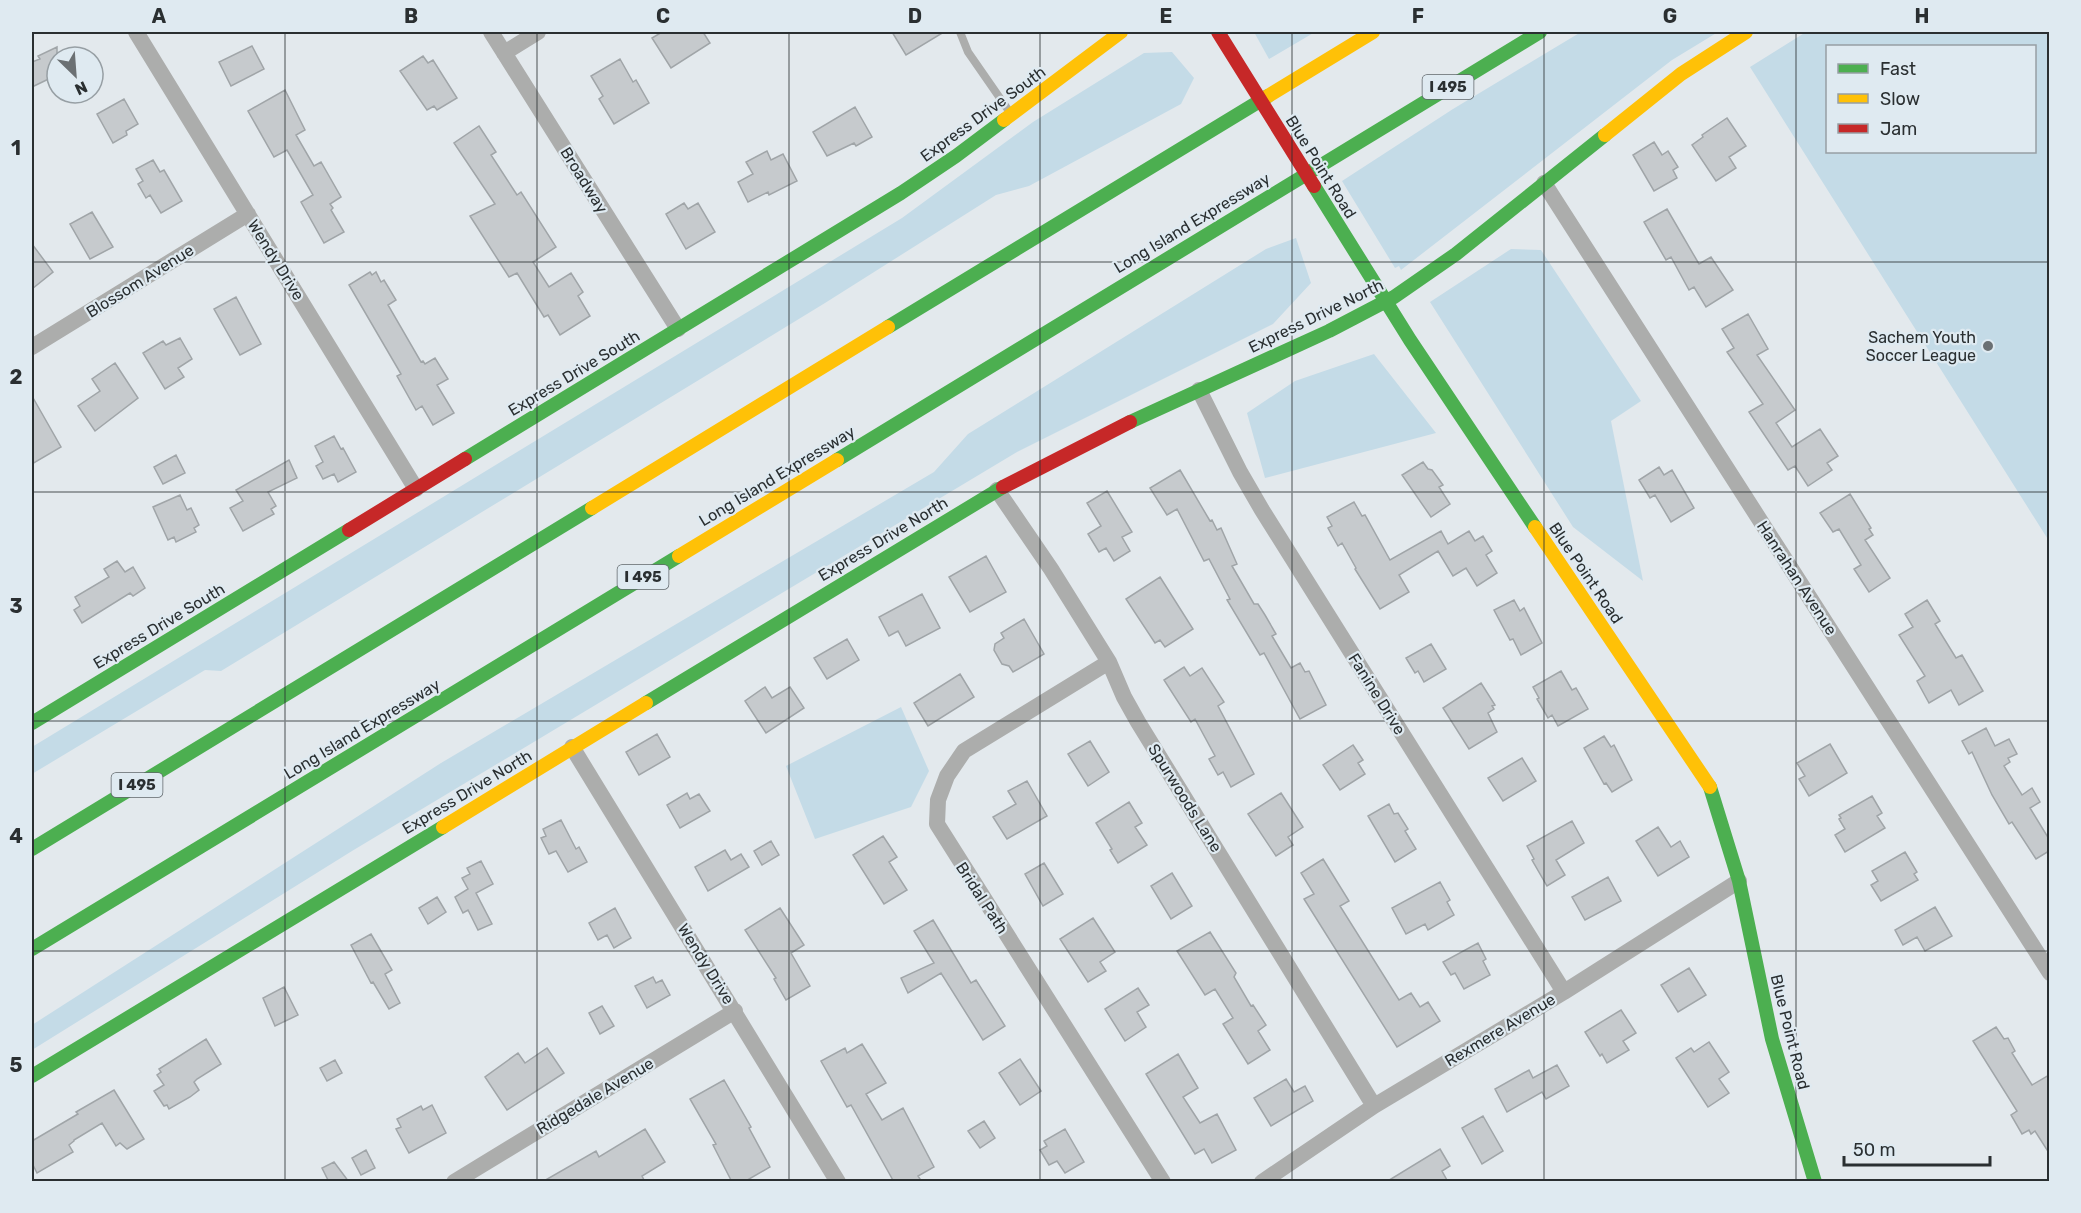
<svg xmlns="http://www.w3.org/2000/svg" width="2081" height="1213" font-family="Rubik,sans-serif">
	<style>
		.green { fill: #c4dbe7; fill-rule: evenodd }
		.building { fill: #c6cacd; stroke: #a0a5a8; stroke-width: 1.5 }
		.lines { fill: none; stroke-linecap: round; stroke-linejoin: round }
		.lane { stroke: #acadac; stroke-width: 8 }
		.street { stroke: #acadac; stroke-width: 16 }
		.fast { stroke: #4caf50; stroke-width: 14 }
		.slow { stroke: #ffc107; stroke-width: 14 }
		.jam { stroke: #c62828; stroke-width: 14 }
		.grid { fill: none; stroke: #2a2f31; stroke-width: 1.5; stroke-opacity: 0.55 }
		.poi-dot { fill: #6b7073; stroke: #dfeaf1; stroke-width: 2 }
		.labels { text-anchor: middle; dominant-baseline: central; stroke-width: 4.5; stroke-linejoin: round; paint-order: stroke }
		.shield { fill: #dfeaf1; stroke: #60676b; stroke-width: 1.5 }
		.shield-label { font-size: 15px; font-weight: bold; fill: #2a2f31 }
		.street-label { font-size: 16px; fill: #2a2f31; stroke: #dfeaf1 }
		.poi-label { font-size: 16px; fill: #2a2f31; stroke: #dfeaf1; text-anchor: end }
		.neatline { fill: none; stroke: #2a2f31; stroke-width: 2 }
		.grid-label { font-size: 20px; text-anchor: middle; font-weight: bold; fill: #2a2f31 }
	</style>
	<rect width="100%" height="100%" fill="#e3e9ed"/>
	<!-- green -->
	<path class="green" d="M 1254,32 L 1315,32 L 1269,59 Z
		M 1581,32 L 1718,32 L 1672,60 L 1401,270 L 1399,266 L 1395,268 L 1342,181 L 1453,109 Z
		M 1806,32 L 2049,32 L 2049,541 L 1750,67 ZM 1828,46 L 2034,46 L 2034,152 L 1828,152 Z
		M 1172,52 L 1194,78 L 1181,104 L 1029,186 L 996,195 L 825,303 L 221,671 L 205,670 L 32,774 L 32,747 L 902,218 L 1033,122 L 1144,53 Z
		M 1296,238 L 1311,283 L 1273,324 L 1017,452 L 352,851 L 32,1050 L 32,1025 L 441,763 L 934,472 L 968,434 L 1266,249 Z
		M 1511,249 L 1541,250 L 1641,401 L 1611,421 L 1643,581 L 1573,527 L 1430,302 Z
		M 1374,354 L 1436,433 L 1265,478 L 1247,413 L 1295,381 Z
		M 901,707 L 929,771 L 911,807 L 815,839 L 786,766 Z"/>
	<!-- building -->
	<path class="building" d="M 662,32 L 703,32 L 710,43 L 671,68 L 652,38 Z
		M 892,32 L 944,32 L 906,55 Z
		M 252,46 L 264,69 L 231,86 L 219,62 Z
		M 57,47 L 57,75 L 32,87 L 32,62 L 40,59 L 38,56 Z
		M 423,56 L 428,63 L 433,60 L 457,98 L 437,110 L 434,106 L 427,110 L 400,71 Z
		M 620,59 L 633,82 L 636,80 L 649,103 L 614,124 L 599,99 L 603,96 L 591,76 Z
		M 285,90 L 305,130 L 296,135 L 314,166 L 321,162 L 341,197 L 330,204 L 333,208 L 331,210 L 344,232 L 324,243 L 301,202 L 313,195 L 287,150 L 274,157 L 248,111 Z
		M 124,99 L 138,124 L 126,131 L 127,135 L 113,143 L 97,114 Z
		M 855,107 L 872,137 L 856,146 L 854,143 L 827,156 L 813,132 Z
		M 1727,118 L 1746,146 L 1729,157 L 1736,168 L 1716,181 L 1692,145 L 1703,137 L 1702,135 Z
		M 479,126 L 496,152 L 491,155 L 517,195 L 521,192 L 556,247 L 533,262 L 549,287 L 571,273 L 583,292 L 578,296 L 590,316 L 560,335 L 548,315 L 544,317 L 517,273 L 509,277 L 470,216 L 495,204 L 454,143 Z
		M 1654,142 L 1662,155 L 1668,151 L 1678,167 L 1673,170 L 1677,178 L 1654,191 L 1633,155 Z
		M 767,151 L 771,160 L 783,154 L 797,181 L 769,195 L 768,192 L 748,202 L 738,182 L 753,174 L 746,162 Z
		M 153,160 L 160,172 L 164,170 L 182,201 L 161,213 L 150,195 L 146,198 L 138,184 L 143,181 L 136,169 Z
		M 684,203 L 688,209 L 698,203 L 715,232 L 686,249 L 666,214 Z
		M 1667,209 L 1699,264 L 1711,257 L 1733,290 L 1706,307 L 1694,287 L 1689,290 L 1671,257 L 1666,260 L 1644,222 Z
		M 92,212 L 113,247 L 90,259 L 70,224 Z
		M 32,244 L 53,272 L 32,289 Z
		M 370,272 L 372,275 L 376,272 L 381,282 L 384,280 L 396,300 L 388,305 L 421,362 L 423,361 L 425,364 L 435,358 L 448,379 L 437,385 L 454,413 L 433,425 L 422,406 L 416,410 L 397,376 L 401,374 L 349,285 Z
		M 236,297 L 261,344 L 240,355 L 214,309 Z
		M 1748,314 L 1768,349 L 1757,355 L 1795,410 L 1776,423 L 1792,447 L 1820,429 L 1838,456 L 1827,463 L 1832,470 L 1808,486 L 1795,466 L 1788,470 L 1749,412 L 1763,404 L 1727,352 L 1734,348 L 1722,329 Z
		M 180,338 L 192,359 L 178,368 L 184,377 L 165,389 L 143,353 L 163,341 L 166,345 Z
		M 115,363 L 138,398 L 95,431 L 78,406 L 100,391 L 92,379 Z
		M 32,396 L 61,447 L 32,464 Z
		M 334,436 L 341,449 L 343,448 L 356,472 L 338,482 L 334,474 L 323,479 L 316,466 L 323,462 L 315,446 Z
		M 176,455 L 185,473 L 163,484 L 154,467 Z
		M 289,460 L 297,478 L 268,492 L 276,506 L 271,509 L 274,514 L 243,531 L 230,508 L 243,501 L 236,490 Z
		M 1423,462 L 1428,469 L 1432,470 L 1443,485 L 1439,487 L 1450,504 L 1431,517 L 1402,475 Z
		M 1659,467 L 1664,475 L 1672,470 L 1694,508 L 1671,522 L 1655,495 L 1650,498 L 1639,480 Z
		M 1180,470 L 1210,521 L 1212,520 L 1217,530 L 1221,528 L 1237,564 L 1232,566 L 1254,604 L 1258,604 L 1265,615 L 1276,634 L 1272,636 L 1291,668 L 1300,663 L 1305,672 L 1309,671 L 1326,705 L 1300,719 L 1264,653 L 1260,655 L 1227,600 L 1230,599 L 1209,559 L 1204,561 L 1177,509 L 1167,515 L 1150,488 Z
		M 1107,491 L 1132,532 L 1122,537 L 1130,551 L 1114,561 L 1106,548 L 1099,552 L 1088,534 L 1101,526 L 1087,503 Z
		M 1850,494 L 1871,528 L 1869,529 L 1873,535 L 1865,540 L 1890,578 L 1869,592 L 1854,569 L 1861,565 L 1839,529 L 1833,532 L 1820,513 Z
		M 180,495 L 187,510 L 191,508 L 199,525 L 194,528 L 196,532 L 176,542 L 174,537 L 168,540 L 153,507 Z
		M 1354,502 L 1362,516 L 1365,515 L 1390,560 L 1441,531 L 1448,544 L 1469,531 L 1475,541 L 1483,536 L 1492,551 L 1486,555 L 1497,573 L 1477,586 L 1466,568 L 1453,576 L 1438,551 L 1399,575 L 1409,592 L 1380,609 L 1355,569 L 1356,568 L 1342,543 L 1338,546 L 1328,528 L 1332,526 L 1327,517 Z
		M 986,556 L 1006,592 L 970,612 L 949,577 Z
		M 117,561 L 125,572 L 133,567 L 145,588 L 133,596 L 130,593 L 82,623 L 74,610 L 80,606 L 75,597 L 109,577 L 104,569 Z
		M 1160,577 L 1193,629 L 1165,647 L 1160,640 L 1155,643 L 1126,599 Z
		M 922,594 L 940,628 L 906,646 L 898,631 L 889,636 L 879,617 Z
		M 1514,600 L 1520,611 L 1524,608 L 1542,643 L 1521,655 L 1513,639 L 1510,640 L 1494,610 Z
		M 1927,600 L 1940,621 L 1935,624 L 1956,658 L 1962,655 L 1983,691 L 1959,705 L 1951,690 L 1929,703 L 1917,681 L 1925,676 L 1899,635 L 1913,627 L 1905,614 Z
		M 1024,619 L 1044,654 L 1013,672 L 1009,666 L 1002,664 L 994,650 L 995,644 L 1004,638 L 1001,633 Z
		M 847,639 L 859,660 L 827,679 L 814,658 Z
		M 1431,644 L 1446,669 L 1424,682 L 1418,671 L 1415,673 L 1406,658 Z
		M 1184,667 L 1190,676 L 1202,668 L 1224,702 L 1218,706 L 1254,774 L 1231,787 L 1223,772 L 1218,775 L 1209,759 L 1215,756 L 1195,719 L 1191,722 L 1164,680 Z
		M 1561,671 L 1572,690 L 1576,688 L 1588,709 L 1558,726 L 1552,715 L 1548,718 L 1537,699 L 1539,698 L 1533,687 Z
		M 960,674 L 974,697 L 928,726 L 914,703 Z
		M 1481,683 L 1495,705 L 1492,706 L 1494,709 L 1488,713 L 1497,732 L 1469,749 L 1443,708 Z
		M 765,687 L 772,698 L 790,687 L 804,708 L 766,733 L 745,701 Z
		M 1986,728 L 1995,746 L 2009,739 L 2017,754 L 2008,758 L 2010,762 L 2004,766 L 2022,795 L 2032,788 L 2040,802 L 2030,808 L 2049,839 L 2049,851 L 2036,859 L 2012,822 L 2009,824 L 1992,795 L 1972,752 L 1969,754 L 1962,741 Z
		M 657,734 L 670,757 L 639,775 L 626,752 Z
		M 1604,736 L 1611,747 L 1614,745 L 1632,780 L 1612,792 L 1606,783 L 1604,784 L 1584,748 Z
		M 1090,741 L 1109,772 L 1088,786 L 1068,754 Z
		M 1830,744 L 1847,773 L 1809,796 L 1799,779 L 1805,776 L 1797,763 Z
		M 1353,745 L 1363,760 L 1358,763 L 1365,774 L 1340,790 L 1323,765 Z
		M 1522,758 L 1536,781 L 1503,801 L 1488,778 Z
		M 1027,781 L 1047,816 L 1007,839 L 993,817 L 1016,804 L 1008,791 Z
		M 687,793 L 690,799 L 699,794 L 710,811 L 680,828 L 667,805 Z
		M 1281,793 L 1303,827 L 1288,837 L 1293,845 L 1276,856 L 1248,814 Z
		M 1872,796 L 1882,813 L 1877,816 L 1885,828 L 1845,852 L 1835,835 L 1845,829 L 1839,819 L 1841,818 L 1839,815 Z
		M 1129,802 L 1142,823 L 1135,827 L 1147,845 L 1118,863 L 1110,850 L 1112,849 L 1096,823 Z
		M 1389,804 L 1394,814 L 1398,813 L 1408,829 L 1405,831 L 1416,849 L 1395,862 L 1368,816 Z
		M 561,820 L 576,849 L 579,847 L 587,862 L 568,872 L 556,851 L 549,854 L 541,838 L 546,836 L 543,829 Z
		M 1572,821 L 1584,843 L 1556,860 L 1565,875 L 1547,886 L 1532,860 L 1534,859 L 1527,846 Z
		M 1658,827 L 1671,847 L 1680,841 L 1689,857 L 1658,876 L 1636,841 Z
		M 883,836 L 897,857 L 889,862 L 907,890 L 884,904 L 853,855 Z
		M 771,841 L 779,855 L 762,865 L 754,851 Z
		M 725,850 L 731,860 L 741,854 L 749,867 L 708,891 L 695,867 Z
		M 1905,852 L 1917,872 L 1914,874 L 1918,880 L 1881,901 L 1871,885 L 1878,881 L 1872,871 Z
		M 1323,859 L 1349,901 L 1340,906 L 1399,1000 L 1411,993 L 1420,1007 L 1428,1002 L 1440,1021 L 1397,1047 L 1304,899 L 1314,894 L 1301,873 Z
		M 481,861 L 493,884 L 476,893 L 492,924 L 478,930 L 468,910 L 463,913 L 455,897 L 468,889 L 462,878 L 470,874 L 467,868 Z
		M 1044,863 L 1063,894 L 1043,906 L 1025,874 Z
		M 1172,873 L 1192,906 L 1171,919 L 1151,886 Z
		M 1608,877 L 1621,901 L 1585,920 L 1572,897 Z
		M 1440,882 L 1450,900 L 1447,902 L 1454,915 L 1428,930 L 1425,924 L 1406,934 L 1392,908 Z
		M 437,897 L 446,912 L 428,924 L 419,908 Z
		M 1935,907 L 1952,936 L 1925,951 L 1917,937 L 1903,945 L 1895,930 Z
		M 615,908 L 631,938 L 614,948 L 607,935 L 598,940 L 589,923 Z
		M 780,908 L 804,945 L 791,953 L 810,986 L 786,1000 L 774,979 L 776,978 L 745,930 Z
		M 1093,918 L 1115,952 L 1100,962 L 1106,971 L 1088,982 L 1060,939 Z
		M 933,920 L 971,983 L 976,980 L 1005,1026 L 983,1040 L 941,973 L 908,993 L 901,978 L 934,963 L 914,931 Z
		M 1210,932 L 1236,973 L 1234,977 L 1251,1006 L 1253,1005 L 1266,1025 L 1258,1031 L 1270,1050 L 1248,1064 L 1223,1024 L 1233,1018 L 1215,989 L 1205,995 L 1177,951 Z
		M 371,934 L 392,970 L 385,974 L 400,1003 L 389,1009 L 373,982 L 371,983 L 351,945 Z
		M 1478,943 L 1486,959 L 1483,961 L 1490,975 L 1464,989 L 1455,973 L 1451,975 L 1443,962 Z
		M 1689,968 L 1706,995 L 1678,1012 L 1661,985 Z
		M 653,977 L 656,983 L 662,980 L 670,995 L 647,1008 L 635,986 Z
		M 284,987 L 298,1015 L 275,1026 L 263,998 Z
		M 1138,988 L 1149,1005 L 1137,1012 L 1146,1027 L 1125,1041 L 1105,1009 Z
		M 602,1006 L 614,1026 L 600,1034 L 589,1013 Z
		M 1621,1010 L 1636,1033 L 1623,1041 L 1629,1050 L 1607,1063 L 1602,1054 L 1600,1056 L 1585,1032 Z
		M 1996,1027 L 2004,1039 L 2008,1038 L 2015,1051 L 2012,1053 L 2032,1085 L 2049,1075 L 2049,1153 L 2035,1131 L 2031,1134 L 2029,1130 L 2022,1134 L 2011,1115 L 2017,1111 L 1973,1041 Z
		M 206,1039 L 221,1064 L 197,1079 L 194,1082 L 199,1090 L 190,1097 L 169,1109 L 167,1105 L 164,1106 L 154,1091 L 164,1085 L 157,1075 L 161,1072 L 159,1069 Z
		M 1709,1042 L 1729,1072 L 1719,1079 L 1729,1093 L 1708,1107 L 1676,1058 L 1691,1048 L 1694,1052 Z
		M 862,1044 L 886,1083 L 866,1094 L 882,1120 L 903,1108 L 934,1167 L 918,1176 L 922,1182 L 894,1182 L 851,1105 L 847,1107 L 821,1061 L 845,1048 L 847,1053 Z
		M 547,1048 L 564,1073 L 507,1110 L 485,1077 L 518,1053 L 525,1063 Z
		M 1178,1054 L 1198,1088 L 1183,1097 L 1200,1123 L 1217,1114 L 1236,1150 L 1212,1163 L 1204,1149 L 1195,1154 L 1146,1074 Z
		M 1020,1059 L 1041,1091 L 1020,1105 L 999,1073 Z
		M 335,1060 L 342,1073 L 327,1081 L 320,1068 Z
		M 1557,1065 L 1569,1086 L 1546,1099 L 1542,1092 L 1507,1112 L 1495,1089 L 1529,1070 L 1533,1078 Z
		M 1286,1079 L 1294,1092 L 1305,1086 L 1313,1101 L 1271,1126 L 1254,1098 Z
		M 724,1080 L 751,1127 L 749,1128 L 770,1167 L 744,1182 L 732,1182 L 713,1145 L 716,1144 L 690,1099 Z
		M 114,1090 L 144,1139 L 127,1149 L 120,1143 L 116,1146 L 102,1123 L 74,1140 L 74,1141 L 69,1145 L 73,1152 L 37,1173 L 32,1163 L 32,1141 L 78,1114 L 76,1112 Z
		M 432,1105 L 446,1133 L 409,1153 L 396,1129 L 401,1127 L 397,1119 L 421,1106 L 423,1110 Z
		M 1483,1116 L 1503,1151 L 1482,1164 L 1462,1128 Z
		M 984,1121 L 995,1138 L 980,1148 L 968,1131 Z
		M 645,1129 L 665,1162 L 642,1176 L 645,1182 L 542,1182 L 596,1151 L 599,1157 Z
		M 1065,1129 L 1084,1162 L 1065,1173 L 1057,1161 L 1049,1165 L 1040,1150 L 1047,1146 L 1044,1141 Z
		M 1440,1149 L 1450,1166 L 1442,1171 L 1448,1182 L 1386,1182 Z
		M 366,1150 L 375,1168 L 361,1175 L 352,1158 Z
		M 334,1162 L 349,1182 L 329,1182 L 322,1168 Z"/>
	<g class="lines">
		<!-- lane -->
		<path class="lane" d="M 960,32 L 968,52 L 1011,114"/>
		<!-- street -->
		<path class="street" d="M 136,32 L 416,489
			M 491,32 L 678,329
			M 504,53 L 538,32
			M 1544,183 L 2050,973
			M 32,347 L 248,214
			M 1199,390 L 1240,472 L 1262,510 L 1564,992
			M 997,490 L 1051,569 L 1109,662 L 1124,697 L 1138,722 L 1374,1106
			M 1109,662 L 964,751 L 947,776 L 938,800 L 937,824 L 1163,1182
			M 572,747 L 838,1182
			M 454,1182 L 735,1011
			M 1262,1182 L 1374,1106 L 1564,992 L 1739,881"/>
		<!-- fast -->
		<path class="fast" d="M 1314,186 L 1410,340 L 1535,527
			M 888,327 L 1268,96
			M 1130,422 L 1329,331 L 1394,297 L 1456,254 L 1605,135
			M 465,459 L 901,193 L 956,156 L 1004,120
			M 837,460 L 1540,32
			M 646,703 L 1003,487
			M 32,723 L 349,530
			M 1710,787 L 1739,881 L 1772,1039 L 1815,1182
			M 32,849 L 592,508
			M 32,949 L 679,556
			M 32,1076 L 443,827"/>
		<!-- slow -->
		<path class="slow" d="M 1268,96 L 1373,32
			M 1004,120 L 1121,32
			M 1605,135 L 1681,74 L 1746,32
			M 592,508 L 888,327
			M 1535,527 L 1710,787
			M 679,556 L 837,460
			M 443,827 L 646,703"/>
		<!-- jam -->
		<path class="jam" d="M 1218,32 L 1314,186
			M 1003,487 L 1130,422
			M 349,530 L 465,459"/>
	</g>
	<!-- grid -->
	<path class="grid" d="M 285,32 L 285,1182M 537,32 L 537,1182M 789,32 L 789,1182M 1040,32 L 1040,1182M 1292,32 L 1292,1182M 1544,32 L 1544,1182M 1796,32 L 1796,1182M 32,262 L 2050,262M 32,492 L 2050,492M 32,721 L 2050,721M 32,951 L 2050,951"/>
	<!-- markers -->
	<circle class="poi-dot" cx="1988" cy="346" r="6"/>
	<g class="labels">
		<!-- shield labels -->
		<g class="shield">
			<rect x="1422.5" y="75" width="51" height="24" rx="4.5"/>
			<rect x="617.5" y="565" width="51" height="24" rx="4.5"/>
			<rect x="111.5" y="773" width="51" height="24" rx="4.5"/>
		</g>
		<g class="shield-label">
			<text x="1448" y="87">I 495</text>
			<text x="643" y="577">I 495</text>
			<text x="137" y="785">I 495</text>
		</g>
		<!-- street labels -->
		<g class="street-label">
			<text transform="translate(983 114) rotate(-36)">Express Drive South</text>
			<text transform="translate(1321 167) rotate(58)">Blue Point Road</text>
			<text transform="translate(584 180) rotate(58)">Broadway</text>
			<text transform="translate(1192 223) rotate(-31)">Long Island Expressway</text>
			<text transform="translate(276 260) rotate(58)">Wendy Drive</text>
			<text transform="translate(140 281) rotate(-32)">Blossom Avenue</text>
			<text transform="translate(1316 316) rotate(-26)">Express Drive North</text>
			<text transform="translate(574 373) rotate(-31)">Express Drive South</text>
			<text transform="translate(777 476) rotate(-31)">Long Island Expressway</text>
			<text transform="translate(883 539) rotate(-31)">Express Drive North</text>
			<text transform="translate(1586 573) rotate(56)">Blue Point Road</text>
			<text transform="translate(1797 578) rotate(57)">Hanrahan Avenue</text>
			<text transform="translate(159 626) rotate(-31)">Express Drive South</text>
			<text transform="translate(1377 694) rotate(58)">Fanine Drive</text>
			<text transform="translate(362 729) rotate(-31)">Long Island Expressway</text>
			<text transform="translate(467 792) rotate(-31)">Express Drive North</text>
			<text transform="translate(1185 798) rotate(58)">Spurwoods Lane</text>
			<text transform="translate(982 898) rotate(57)">Bridal Path</text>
			<text transform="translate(706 964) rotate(58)">Wendy Drive</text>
			<text transform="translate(1500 1030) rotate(-31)">Rexmere Avenue</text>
			<text transform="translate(1790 1032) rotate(76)">Blue Point Road</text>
			<text transform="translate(595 1096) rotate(-31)">Ridgedale Avenue</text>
		</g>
		<!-- poi labels -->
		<g class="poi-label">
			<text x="1976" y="337">Sachem Youth<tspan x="1976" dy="18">Soccer League</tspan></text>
		</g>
	</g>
	<!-- border -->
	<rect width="2081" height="1213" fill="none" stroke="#dfeaf1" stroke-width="66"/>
	<!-- legend -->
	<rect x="1826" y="45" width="210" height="108" fill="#dfeaf1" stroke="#979fa4" stroke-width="1.5"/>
	<rect x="1838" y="64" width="30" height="9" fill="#4caf50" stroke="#979fa4" stroke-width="1.5"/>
	<text x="1880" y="75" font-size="18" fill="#2a2f31">Fast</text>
	<rect x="1838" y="94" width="30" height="9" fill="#ffc107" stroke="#979fa4" stroke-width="1.5"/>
	<text x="1880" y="105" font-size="18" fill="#2a2f31">Slow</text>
	<rect x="1838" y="124" width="30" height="9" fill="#c62828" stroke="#979fa4" stroke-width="1.5"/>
	<text x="1880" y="135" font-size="18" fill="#2a2f31">Jam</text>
	<!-- north arrow -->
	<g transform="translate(75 75) rotate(155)"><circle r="28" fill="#dfeaf1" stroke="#979fa4" stroke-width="1.5"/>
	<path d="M0-4.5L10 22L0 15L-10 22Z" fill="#6b7073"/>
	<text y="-9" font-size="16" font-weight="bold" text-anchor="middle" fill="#2a2f31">N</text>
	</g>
	<!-- scale -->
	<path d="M1844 1156v9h146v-9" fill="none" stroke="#2a2f31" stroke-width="3"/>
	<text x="1853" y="1156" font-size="18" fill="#2a2f31" stroke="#dfeaf1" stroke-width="4.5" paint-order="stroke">50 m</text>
	<rect x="33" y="33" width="2015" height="1147" class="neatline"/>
	<g class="grid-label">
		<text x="159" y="23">A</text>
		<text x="411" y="23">B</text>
		<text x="663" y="23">C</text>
		<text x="915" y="23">D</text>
		<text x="1166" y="23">E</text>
		<text x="1418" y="23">F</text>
		<text x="1670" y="23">G</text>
		<text x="1922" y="23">H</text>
		<text x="16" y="155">1</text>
		<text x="16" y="384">2</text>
		<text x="16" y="613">3</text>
		<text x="16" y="843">4</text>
		<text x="16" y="1072">5</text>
	</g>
</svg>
